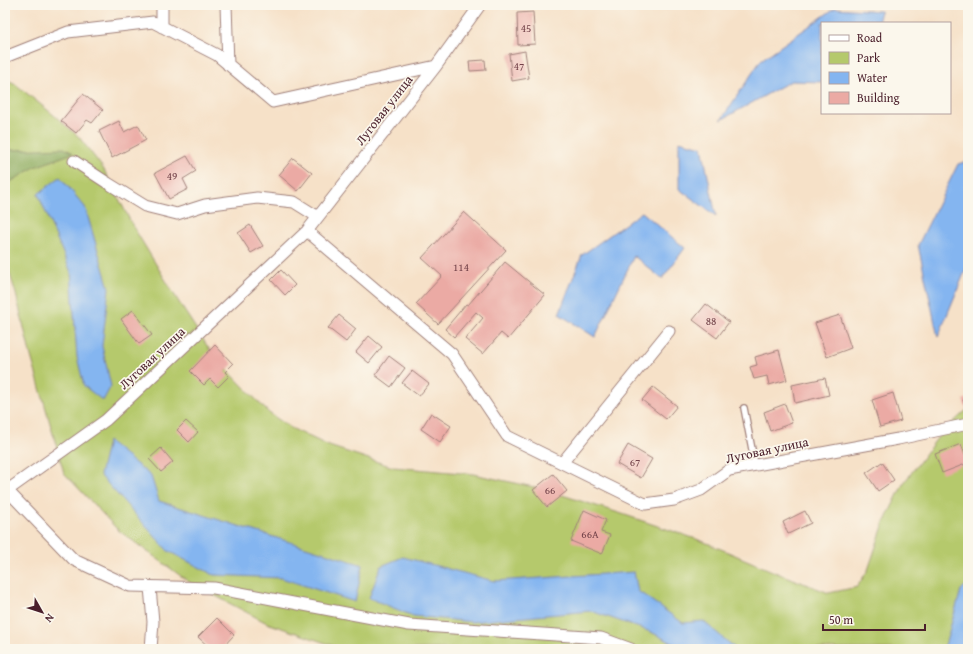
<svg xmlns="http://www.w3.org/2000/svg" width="973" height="654" font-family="'Gentium Book Plus',serif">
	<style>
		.green { fill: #b5c96c; stroke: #80744c }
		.forest { fill: #90ad60; stroke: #6d6646 }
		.water { fill: #84b5f0; stroke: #676a8e }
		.building { fill: #ebaaa4 }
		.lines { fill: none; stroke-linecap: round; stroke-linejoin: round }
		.service-casing { stroke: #a0807a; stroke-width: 8 }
		.minor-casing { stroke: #a0807a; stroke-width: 13 }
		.service { stroke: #fff; stroke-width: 5.5 }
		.minor { stroke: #fff; stroke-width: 11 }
		.labels { text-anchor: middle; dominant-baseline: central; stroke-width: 3.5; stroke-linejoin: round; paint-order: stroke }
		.number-label { font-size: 11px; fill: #724249 }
		.street-label { font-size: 13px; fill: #4a1f2b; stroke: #fbf7ec }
	</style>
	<rect width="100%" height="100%" fill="#fbf7ec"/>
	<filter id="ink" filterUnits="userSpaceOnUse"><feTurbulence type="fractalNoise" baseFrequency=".025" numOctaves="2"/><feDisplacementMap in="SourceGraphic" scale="8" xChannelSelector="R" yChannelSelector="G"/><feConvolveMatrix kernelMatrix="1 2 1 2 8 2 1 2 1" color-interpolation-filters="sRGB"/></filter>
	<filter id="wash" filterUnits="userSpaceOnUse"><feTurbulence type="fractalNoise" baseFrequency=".012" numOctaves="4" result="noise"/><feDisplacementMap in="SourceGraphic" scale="16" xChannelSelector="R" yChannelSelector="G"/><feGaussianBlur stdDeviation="0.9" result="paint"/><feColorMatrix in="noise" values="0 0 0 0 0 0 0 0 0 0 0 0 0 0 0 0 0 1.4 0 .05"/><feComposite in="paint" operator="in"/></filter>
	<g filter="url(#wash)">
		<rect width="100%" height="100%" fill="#f6e1c8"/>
		<!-- green -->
		<path class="green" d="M 5,79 L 14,83 L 55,116 L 79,137 L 103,168 L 134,228 L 180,304 L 213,355 L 269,413 L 291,428 L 329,446 L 393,467 L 473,474 L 543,489 L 622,514 L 702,541 L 777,573 L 829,593 L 857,587 L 868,570 L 884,523 L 903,484 L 941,433 L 968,409 L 968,649 L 343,649 L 267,623 L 189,582 L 118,530 L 64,473 L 29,349 L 16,294 L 5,258 Z"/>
		<!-- forest -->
		<path class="forest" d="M 5,142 L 11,150 L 64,148 L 73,153 L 35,167 L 7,184 L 5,183 Z"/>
		<!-- water -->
		<path class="water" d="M 835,8 L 881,11 L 878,23 L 822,23 L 822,82 L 791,81 L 721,120 L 761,60 Z
			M 679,141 L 702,147 L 716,216 L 679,189 Z
			M 968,161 L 968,264 L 938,337 L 918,245 L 958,164 Z
			M 60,177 L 85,207 L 109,288 L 102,346 L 111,386 L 103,401 L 84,386 L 77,357 L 71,272 L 38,194 Z
			M 642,212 L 685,248 L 662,279 L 634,256 L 595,337 L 559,314 L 582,255 Z
			M 108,441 L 151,476 L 159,501 L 363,565 L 355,602 L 281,578 L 214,575 L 168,551 L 100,475 Z
			M 403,557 L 494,581 L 634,572 L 638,591 L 683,623 L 703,621 L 736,649 L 684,649 L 651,632 L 591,611 L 472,622 L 413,616 L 369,598 L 381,566 Z
			M 968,583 L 968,634 L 963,649 L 944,649 L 961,590 Z"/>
		<g id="blocks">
			<!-- building -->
			<path class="building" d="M 533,12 L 535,44 L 518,45 L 517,13 Z
				M 525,51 L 529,78 L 512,81 L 509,54 Z
				M 485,60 L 486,70 L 470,71 L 469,61 Z
				M 83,94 L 103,110 L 92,123 L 87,120 L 76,133 L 61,121 Z
				M 119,121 L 124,132 L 138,125 L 146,140 L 112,158 L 99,131 Z
				M 187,156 L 196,171 L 183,179 L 188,189 L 169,199 L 155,173 Z
				M 293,158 L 312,173 L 298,191 L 279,175 Z
				M 464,212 L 506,250 L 438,324 L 416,304 L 442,276 L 422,258 Z
				M 250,225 L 263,246 L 251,253 L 238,233 Z
				M 505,262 L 545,295 L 508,339 L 501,333 L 483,354 L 465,339 L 483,318 L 476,312 L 454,337 L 445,329 L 466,304 L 468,305 Z
				M 281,270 L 295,285 L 285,295 L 271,280 Z
				M 706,304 L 729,322 L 717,338 L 693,320 Z
				M 133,310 L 152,335 L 139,344 L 121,319 Z
				M 339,315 L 356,329 L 346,342 L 328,328 Z
				M 840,315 L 851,348 L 827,357 L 815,323 Z
				M 369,336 L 382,347 L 369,363 L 356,352 Z
				M 215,345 L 233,364 L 225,372 L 229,376 L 218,387 L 210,379 L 204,385 L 190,371 Z
				M 779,350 L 787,380 L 769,385 L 767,376 L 754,379 L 750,367 L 757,365 L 755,357 Z
				M 389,356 L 405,368 L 391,387 L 375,375 Z
				M 412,371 L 429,384 L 419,396 L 402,383 Z
				M 825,378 L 829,395 L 795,403 L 792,385 Z
				M 653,387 L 677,406 L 666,419 L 642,400 Z
				M 893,393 L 901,421 L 880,427 L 872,400 Z
				M 968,398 L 968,413 L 963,400 Z
				M 785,404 L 792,423 L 770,431 L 764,412 Z
				M 431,413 L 451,426 L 440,442 L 421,429 Z
				M 186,421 L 198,432 L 189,442 L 177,430 Z
				M 961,444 L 968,463 L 942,473 L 935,454 Z
				M 628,445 L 652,459 L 641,478 L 617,464 Z
				M 161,448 L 173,462 L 161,472 L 149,459 Z
				M 882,462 L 894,480 L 878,491 L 866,473 Z
				M 553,474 L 567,491 L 547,507 L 533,490 Z
				M 584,510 L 606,520 L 601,532 L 610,535 L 602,554 L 571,541 Z
				M 805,511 L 811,523 L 788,534 L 783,522 Z
				M 217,618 L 234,635 L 221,649 L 211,649 L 198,637 Z"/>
		</g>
	</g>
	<g filter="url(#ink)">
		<use href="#blocks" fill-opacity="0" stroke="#a0807a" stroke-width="1"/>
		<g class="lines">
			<defs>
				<path id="service" d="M 744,408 L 755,465"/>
				<path id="minor" d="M 162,5 L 162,27
					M 226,5 L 228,65
					M 5,57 L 68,32 L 153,22 L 217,55 L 273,102 L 436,66
					M 74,161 L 106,182 L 145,206 L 177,214 L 205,205 L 257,198 L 294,202 L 318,217
					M 307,231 L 452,354 L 507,436 L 645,504 L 674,500 L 701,490 L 729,470 L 898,439 L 968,424
					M 562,463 L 669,331
					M 5,488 L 74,560 L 130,586 L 214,588 L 409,625 L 601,638 L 631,649
					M 5,492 L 106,420 L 307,231 L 436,66 L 480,5
					M 150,587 L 153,622 L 151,649"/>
			</defs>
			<!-- service casing -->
			<use href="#service" class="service-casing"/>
			<!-- minor casing -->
			<use href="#minor" class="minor-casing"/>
			<!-- service -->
			<use href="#service" class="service"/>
			<!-- minor -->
			<use href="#minor" class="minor"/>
		</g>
	</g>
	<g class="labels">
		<!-- number labels -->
		<g class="number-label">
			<text x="526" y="28">45</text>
			<text x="519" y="66">47</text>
			<text x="172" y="176">49</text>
			<text x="461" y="267">114</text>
			<text x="711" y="321">88</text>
			<text x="635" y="462">67</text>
			<text x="550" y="490">66</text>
			<text x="590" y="534">66А</text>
		</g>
		<!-- street labels -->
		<g class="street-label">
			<text transform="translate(384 110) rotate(-52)">Луговая улица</text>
			<text transform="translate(152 358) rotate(-43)">Луговая улица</text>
			<text transform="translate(767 450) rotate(-12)">Луговая улица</text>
		</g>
	</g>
	<!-- margin -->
	<rect width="973" height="654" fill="none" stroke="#fbf7ec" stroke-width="20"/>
	<!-- legend -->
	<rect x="821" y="22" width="130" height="92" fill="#fbf7ec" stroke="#b4a19f"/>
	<rect x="829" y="35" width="20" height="6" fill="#ffffff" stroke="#b4a19f"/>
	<text x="857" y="42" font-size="12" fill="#4a1f2b">Road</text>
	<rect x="829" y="52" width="20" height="12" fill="#b5c96c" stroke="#b4a19f"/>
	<text x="857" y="62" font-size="12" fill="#4a1f2b">Park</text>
	<rect x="829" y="72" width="20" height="12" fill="#84b5f0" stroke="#b4a19f"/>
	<text x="857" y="82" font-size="12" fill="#4a1f2b">Water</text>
	<rect x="829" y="92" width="20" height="12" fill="#ebaaa4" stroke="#b4a19f"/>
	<text x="857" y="102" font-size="12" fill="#4a1f2b">Building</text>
	<!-- north arrow -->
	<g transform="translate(42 612) rotate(129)" stroke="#fbf7ec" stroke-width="3" paint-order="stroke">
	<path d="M0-3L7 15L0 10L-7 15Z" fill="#4a1f2b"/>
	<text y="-6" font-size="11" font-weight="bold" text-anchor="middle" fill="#4a1f2b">N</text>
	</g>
	<!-- scale -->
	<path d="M823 624v6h102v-6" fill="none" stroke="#4a1f2b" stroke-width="2"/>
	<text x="829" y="624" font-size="12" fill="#4a1f2b" stroke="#fbf7ec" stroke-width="3" paint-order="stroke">50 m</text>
</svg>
